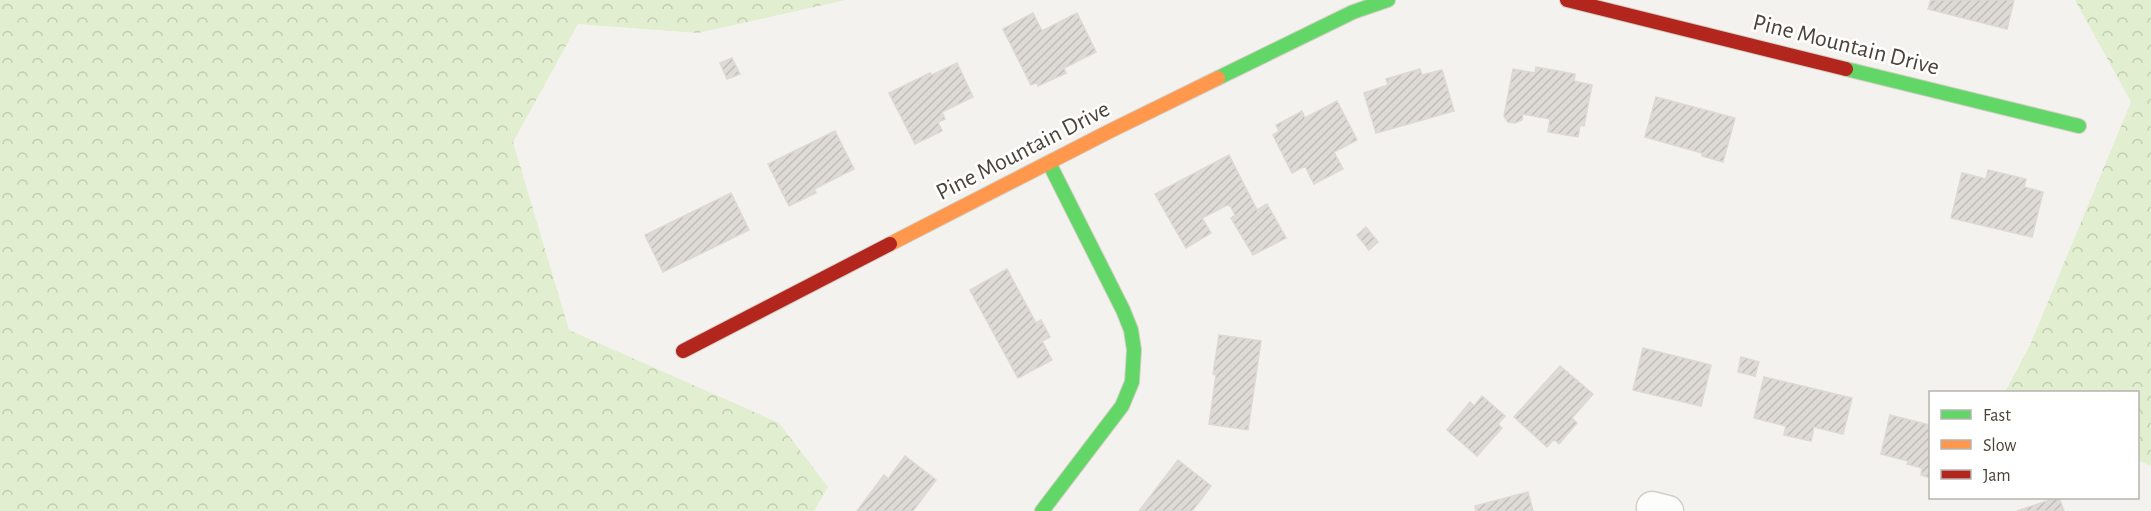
<svg xmlns="http://www.w3.org/2000/svg" width="2151" height="511" font-family="'Alegreya Sans',sans-serif">
	<style>
		.forest { fill: url(#forest-crowns) }
		.building { fill: url(#building-hatch); stroke: #dcd9d4; stroke-width: 1.5 }
		.lines { fill: none; stroke-linecap: round; stroke-linejoin: round }
		.street-casing { stroke: #d2d0cb; stroke-width: 33 }
		.fast-casing { stroke: #d3cfc5; stroke-width: 16 }
		.slow-casing { stroke: #d3cfc5; stroke-width: 16 }
		.jam-casing { stroke: #d3cfc5; stroke-width: 16 }
		.street { stroke: #fdfdfc; stroke-width: 30 }
		.fast { stroke: #63d668; stroke-width: 14 }
		.slow { stroke: #ff974d; stroke-width: 14 }
		.jam { stroke: #b3261e; stroke-width: 14 }
		.labels { text-anchor: middle; dominant-baseline: central; stroke-width: 5; stroke-linejoin: round; paint-order: stroke }
		.street-label { font-size: 24px; fill: #4b4439; stroke: #fff }
	</style>
	<defs>
		<pattern id="forest-crowns" width="20" height="18" patternUnits="userSpaceOnUse" patternTransform="scale(1.5)"><rect width="20" height="18" fill="#e1eecf"/><path d="M2 6a3 3 0 1 1 6 0M12 15a3 3 0 1 1 6 0" fill="none" stroke="#c3cdb2"/></pattern>
		<pattern id="building-hatch" width="6" height="6" patternUnits="userSpaceOnUse" patternTransform="scale(1.5)"><rect width="6" height="6" fill="#dedbd6"/><path d="M-1 1l2-2M0 6l6-6M5 7l2-2" fill="none" stroke="#c0bdb8"/></pattern>
	</defs>
	<rect width="100%" height="100%" fill="#f4f2ee"/>
	<!-- forest -->
	<path class="forest" d="M 0,0 L 845,0 L 698,33 L 578,24 L 513,142 L 569,330 L 779,423 L 828,487 L 814,511 L 0,511 Z
		M 2075,0 L 2151,0 L 2151,466 L 2138,460 L 2138,392 L 2005,392 L 2030,345 L 2131,102 Z"/>
	<!-- building -->
	<path class="building" d="M 1931,0 L 2014,0 L 2007,29 L 1928,9 Z
		M 1033,13 L 1042,31 L 1077,13 L 1096,52 L 1064,68 L 1066,73 L 1038,86 L 1037,82 L 1031,85 L 1003,29 Z
		M 732,58 L 740,74 L 727,79 L 720,63 Z
		M 957,63 L 973,97 L 942,112 L 945,119 L 938,122 L 942,131 L 915,144 L 889,93 L 930,73 L 932,75 Z
		M 1536,67 L 1575,74 L 1574,81 L 1592,85 L 1584,126 L 1580,125 L 1578,137 L 1548,132 L 1550,119 L 1523,114 L 1522,120 L 1515,123 L 1508,122 L 1504,116 L 1513,69 L 1535,73 Z
		M 1420,69 L 1422,75 L 1442,70 L 1454,111 L 1376,133 L 1364,93 L 1388,85 L 1386,79 Z
		M 1656,97 L 1735,118 L 1723,162 L 1702,156 L 1702,153 L 1645,137 Z
		M 1337,101 L 1357,140 L 1334,152 L 1343,169 L 1314,184 L 1305,166 L 1292,173 L 1273,135 L 1279,131 L 1276,125 L 1297,114 L 1302,111 L 1305,118 Z
		M 835,131 L 854,169 L 814,189 L 816,193 L 789,206 L 768,164 Z
		M 1229,155 L 1257,210 L 1267,204 L 1286,238 L 1253,255 L 1231,218 L 1235,215 L 1229,204 L 1202,218 L 1211,233 L 1186,248 L 1155,194 Z
		M 1988,170 L 2026,179 L 2024,187 L 2043,192 L 2032,237 L 1951,218 L 1962,173 L 1986,179 Z
		M 731,193 L 749,230 L 663,272 L 645,235 Z
		M 1366,227 L 1378,242 L 1369,250 L 1357,235 Z
		M 1007,269 L 1036,323 L 1041,320 L 1050,337 L 1042,341 L 1052,360 L 1018,378 L 970,290 Z
		M 1219,335 L 1261,341 L 1248,430 L 1209,424 L 1216,375 L 1213,374 Z
		M 1643,348 L 1711,365 L 1701,406 L 1633,390 Z
		M 1741,357 L 1759,362 L 1755,376 L 1738,372 Z
		M 1560,366 L 1593,394 L 1572,418 L 1577,423 L 1570,431 L 1559,444 L 1554,439 L 1547,447 L 1514,417 Z
		M 1764,377 L 1852,398 L 1843,434 L 1814,427 L 1811,441 L 1784,435 L 1786,426 L 1754,418 Z
		M 1482,396 L 1505,416 L 1498,424 L 1502,428 L 1477,456 L 1447,430 L 1470,402 L 1474,406 Z
		M 1890,415 L 1930,425 L 1930,478 L 1921,475 L 1922,468 L 1907,464 L 1908,461 L 1881,454 Z
		M 905,456 L 936,480 L 913,511 L 857,511 L 884,475 L 888,479 Z
		M 1178,460 L 1211,486 L 1199,502 L 1192,511 L 1139,511 Z
		M 1528,492 L 1533,511 L 1476,511 L 1475,506 Z
		M 2056,498 L 2059,498 L 2064,511 L 2017,511 Z"/>
	<g class="lines">
		<defs>
			<path id="street" d="M 1652,507 L 1668,511"/>
			<path id="fast" d="M 1846,69 L 2079,126
				M 1218,78 L 1353,12 L 1388,0
				M 1042,511 L 1122,406 L 1132,382 L 1134,350 L 1131,330 L 1123,310 L 1049,163"/>
			<path id="slow" d="M 890,244 L 1110,131 L 1218,78"/>
			<path id="jam" d="M 1567,0 L 1846,69
				M 683,351 L 890,244"/>
		</defs>
		<!-- street casing -->
		<use href="#street" class="street-casing"/>
		<!-- fast casing -->
		<use href="#fast" class="fast-casing"/>
		<!-- slow casing -->
		<use href="#slow" class="slow-casing"/>
		<!-- jam casing -->
		<use href="#jam" class="jam-casing"/>
		<!-- street -->
		<use href="#street" class="street"/>
		<!-- fast -->
		<use href="#fast" class="fast"/>
		<!-- slow -->
		<use href="#slow" class="slow"/>
		<!-- jam -->
		<use href="#jam" class="jam"/>
	</g>
	<g class="labels">
		<!-- street labels -->
		<g class="street-label">
			<text transform="translate(1846 45) rotate(14)">Pine Mountain Drive</text>
			<text transform="translate(1023 151) rotate(-27)">Pine Mountain Drive</text>
		</g>
	</g>
	<!-- legend -->
	<rect x="1929" y="391" width="210" height="108" fill="#ffffff" stroke="#b7b4b0" stroke-width="1.5"/>
	<rect x="1941" y="410" width="30" height="9" fill="#63d668" stroke="#b7b4b0" stroke-width="1.5"/>
	<text x="1983" y="421" font-size="18" fill="#4b4439">Fast</text>
	<rect x="1941" y="440" width="30" height="9" fill="#ff974d" stroke="#b7b4b0" stroke-width="1.5"/>
	<text x="1983" y="451" font-size="18" fill="#4b4439">Slow</text>
	<rect x="1941" y="470" width="30" height="9" fill="#b3261e" stroke="#b7b4b0" stroke-width="1.5"/>
	<text x="1983" y="481" font-size="18" fill="#4b4439">Jam</text>
</svg>
